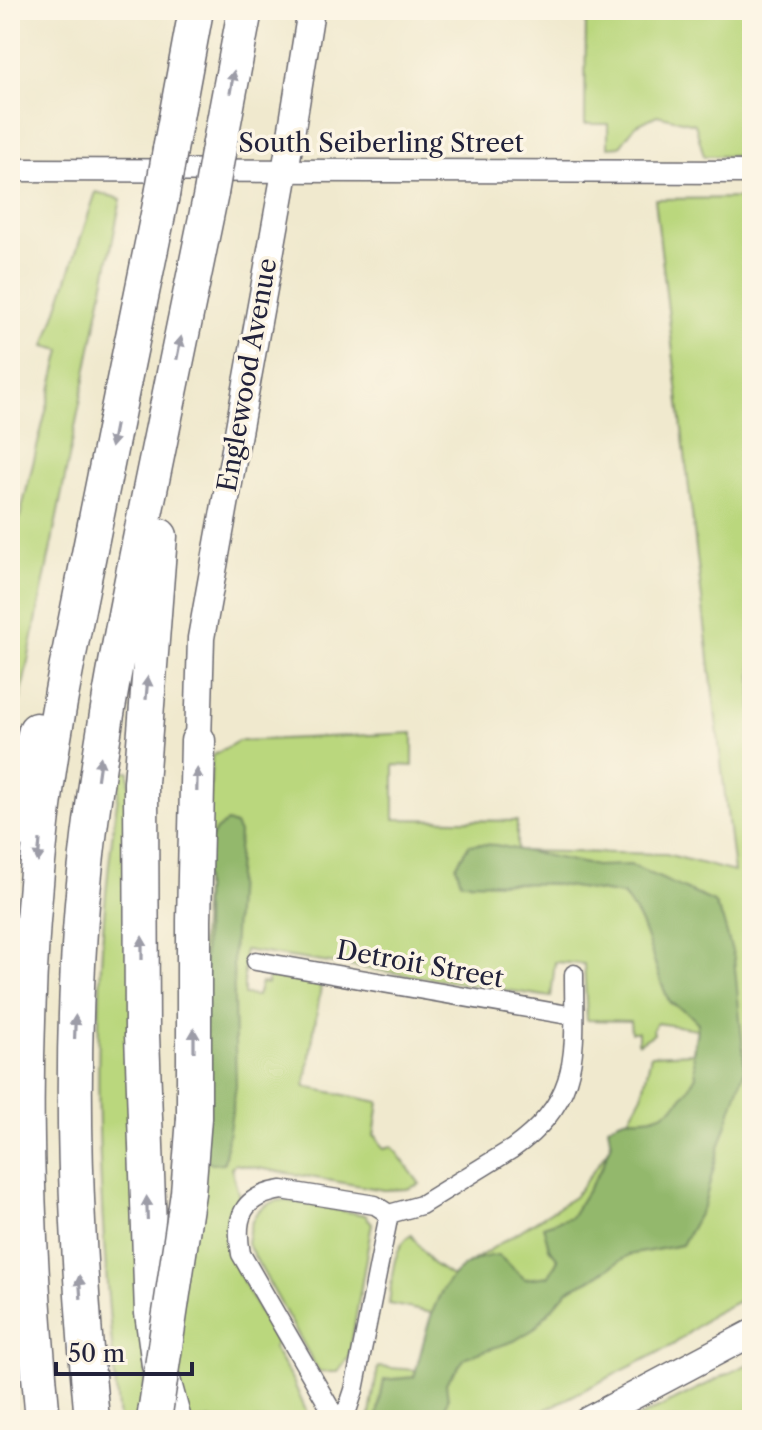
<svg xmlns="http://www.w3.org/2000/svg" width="762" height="1430" font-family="'Libre Caslon Text',serif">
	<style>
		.green { fill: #bad77d; stroke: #6e7c5c; stroke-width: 2 }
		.forest { fill: #93b86c; stroke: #5a6d54; stroke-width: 2 }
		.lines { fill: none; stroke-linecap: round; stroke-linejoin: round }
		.minor-casing { stroke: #6a686e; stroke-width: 21 }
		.tertiary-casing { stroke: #6a686e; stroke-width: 25 }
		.secondary-casing { stroke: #6a686e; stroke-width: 29 }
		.motorway-casing { stroke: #6a686e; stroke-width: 37 }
		.minor { stroke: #fff; stroke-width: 18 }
		.tertiary { stroke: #fff; stroke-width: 22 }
		.secondary { stroke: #fff; stroke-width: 26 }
		.motorway { stroke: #fff; stroke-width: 34 }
		.motorway-bridge-casing { stroke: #6a686e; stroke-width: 37; stroke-linecap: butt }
		.motorway-bridge { stroke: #fff; stroke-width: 34 }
		.oneway { fill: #9c9ca7 }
		.labels { text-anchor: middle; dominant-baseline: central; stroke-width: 7; stroke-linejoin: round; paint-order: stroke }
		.street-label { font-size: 26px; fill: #22223b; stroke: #fcf5e5 }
	</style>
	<rect width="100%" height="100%" fill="#fcf5e5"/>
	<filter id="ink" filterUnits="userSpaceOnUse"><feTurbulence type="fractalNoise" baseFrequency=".0125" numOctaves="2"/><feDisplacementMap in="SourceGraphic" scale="16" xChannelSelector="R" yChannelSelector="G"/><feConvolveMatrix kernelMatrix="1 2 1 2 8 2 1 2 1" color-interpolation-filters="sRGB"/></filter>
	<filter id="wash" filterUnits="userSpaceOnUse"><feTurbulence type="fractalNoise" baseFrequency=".006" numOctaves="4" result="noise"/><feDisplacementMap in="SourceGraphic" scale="32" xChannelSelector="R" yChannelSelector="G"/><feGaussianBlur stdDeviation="1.8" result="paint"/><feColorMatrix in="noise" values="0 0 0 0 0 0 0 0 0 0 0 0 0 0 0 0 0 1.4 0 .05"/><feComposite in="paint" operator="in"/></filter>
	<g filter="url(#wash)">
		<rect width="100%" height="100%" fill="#f0e9ce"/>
		<!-- green -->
		<path class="green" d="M 586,10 L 752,10 L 752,156 L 704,156 L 695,124 L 657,115 L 635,126 L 620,146 L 608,147 L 608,124 L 585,124 Z
			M 96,192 L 121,199 L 20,701 L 10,697 L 10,557 L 61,350 L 45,346 Z
			M 752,198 L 752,1294 L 713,1314 L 673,1345 L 525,1420 L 369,1420 L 378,1367 L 428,1371 L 442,1290 L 432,1313 L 389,1304 C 392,1283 391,1247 411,1235 L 432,1263 L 453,1277 L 469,1263 L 574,1197 L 623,1130 L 642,1095 L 651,1055 L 693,1053 L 697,1029 L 657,1023 L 653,1029 L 654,1034 L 638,1044 L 638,1032 L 631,1032 L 630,1021 L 587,1020 L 584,964 L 555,962 L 551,997 L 244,950 L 244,995 L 257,996 L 261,983 L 267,984 L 269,976 L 321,986 L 305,1087 L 379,1102 L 374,1136 L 376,1136 L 383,1148 L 392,1146 L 420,1184 L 407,1189 L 384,1190 L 235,1164 L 231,1168 L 240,1200 L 228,1226 L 228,1252 L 276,1343 L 273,1348 L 293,1381 L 310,1420 L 186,1420 L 175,1378 L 212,756 L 238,741 L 413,733 L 413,766 L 394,765 L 394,819 L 517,821 L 517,851 L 666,854 L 734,872 L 655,199 Z
			M 122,771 L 129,771 L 146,1371 L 141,1420 L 119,1420 C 97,1204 85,986 122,771 Z
			M 283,1200 L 365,1215 L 372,1223 L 349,1357 L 338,1372 L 319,1372 L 247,1243 C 250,1219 256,1203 283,1200 Z
			M 752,1362 L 752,1420 L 634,1420 Z"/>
		<!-- forest -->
		<path class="forest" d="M 227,822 L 235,825 L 239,833 L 233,956 L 236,1086 L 224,1163 L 211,1164 L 205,1158 L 204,850 L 216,830 Z
			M 480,844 L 496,845 L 596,866 L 631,865 L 714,902 L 723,920 L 734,958 L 745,1069 L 719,1148 L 704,1205 L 682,1245 L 629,1255 L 593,1278 L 568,1290 L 534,1329 L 514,1341 L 466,1357 L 446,1383 L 448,1399 L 441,1420 L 376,1420 L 384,1380 L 414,1377 C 429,1328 434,1260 498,1255 L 525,1279 L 549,1276 L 558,1259 L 549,1248 L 543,1226 L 571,1217 L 601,1169 L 611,1145 L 608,1127 C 626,1116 625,1119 644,1118 C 671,1117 684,1097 696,1076 L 693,1053 L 698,1023 L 687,1012 L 670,1003 C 652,968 650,926 623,895 L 552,884 L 461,882 L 456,866 L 469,845 Z"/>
	</g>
	<g filter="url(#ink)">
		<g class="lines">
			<defs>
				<path id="minor" d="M 256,961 L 574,1016
					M 389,1214 L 421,1205 L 512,1149 C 583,1099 574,1051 574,974
					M 337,1420 L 241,1254 C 234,1217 242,1196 282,1190 L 375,1205 L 389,1214
					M 337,1420 L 348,1408 L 354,1390 L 389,1214"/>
				<path id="tertiary" d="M 10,170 L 752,172"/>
				<path id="secondary" d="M 198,741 L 201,638 L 285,172 L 311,10
					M 588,1420 L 752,1333"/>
				<path id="motorway" d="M 170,150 L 196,10
					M 218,153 L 245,10
					M 160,536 L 141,783 L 142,1034 L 152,1313 L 159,1365 L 174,1420
					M 10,835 L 36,730
					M 194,1118 L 194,921 L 198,741
					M 43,1420 C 24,1221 19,1023 42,824 C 52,733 71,644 89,554 C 113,434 137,315 162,195
					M 92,1420 C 76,1246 68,1078 82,904 C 93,778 117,653 142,529 C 165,417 188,305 211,193"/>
			</defs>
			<!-- minor casing -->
			<use href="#minor" class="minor-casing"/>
			<!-- tertiary casing -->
			<use href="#tertiary" class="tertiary-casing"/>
			<!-- secondary casing -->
			<use href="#secondary" class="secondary-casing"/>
			<!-- motorway casing -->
			<use href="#motorway" class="motorway-casing"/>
			<!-- minor -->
			<use href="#minor" class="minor"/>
			<!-- tertiary -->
			<use href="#tertiary" class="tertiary"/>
			<!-- secondary -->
			<use href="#secondary" class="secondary"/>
			<!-- motorway -->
			<use href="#motorway" class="motorway"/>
			<defs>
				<path id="motorway-bridge" d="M 211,193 L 218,153
					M 162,195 L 170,150
					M 154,1420 L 188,1193 L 194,1118"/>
			</defs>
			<!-- motorway-bridge casing -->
			<use href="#motorway-bridge" class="motorway-bridge-casing"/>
			<!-- motorway-bridge -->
			<use href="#motorway-bridge" class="motorway-bridge"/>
		</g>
		<!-- one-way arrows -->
		<defs><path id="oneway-solid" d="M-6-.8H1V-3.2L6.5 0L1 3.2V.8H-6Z" transform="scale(2)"/></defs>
		<g class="oneway">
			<use href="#oneway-solid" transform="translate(232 82) rotate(-80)"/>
			<use href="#oneway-solid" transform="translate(179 348) rotate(-79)"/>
			<use href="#oneway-solid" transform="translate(113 436) rotate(101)"/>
			<use href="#oneway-solid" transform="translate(147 688) rotate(-85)"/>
			<use href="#oneway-solid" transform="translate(99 768) rotate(-82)"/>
			<use href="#oneway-solid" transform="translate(197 780) rotate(-89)"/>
			<use href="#oneway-solid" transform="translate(39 851) rotate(95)"/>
			<use href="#oneway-solid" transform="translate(142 948) rotate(-90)"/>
			<use href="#oneway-solid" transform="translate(75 1027) rotate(-88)"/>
			<use href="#oneway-solid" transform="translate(194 1040) rotate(-90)"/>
			<use href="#oneway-solid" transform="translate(147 1208) rotate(-92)"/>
			<use href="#oneway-solid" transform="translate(80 1287) rotate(-94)"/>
		</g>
	</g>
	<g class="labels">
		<!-- street labels -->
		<g class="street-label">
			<text x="381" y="143">South Seiberling Street</text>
			<text transform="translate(247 375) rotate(-80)">Englewood Avenue</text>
			<text transform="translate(420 964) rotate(10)">Detroit Street</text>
		</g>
	</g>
	<!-- margin -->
	<rect width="762" height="1430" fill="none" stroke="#fcf5e5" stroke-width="40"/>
	<!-- scale -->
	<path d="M56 1362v12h136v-12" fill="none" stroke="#22223b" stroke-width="4"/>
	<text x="68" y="1362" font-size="24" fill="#22223b" stroke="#fcf5e5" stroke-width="6" paint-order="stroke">50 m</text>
</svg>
